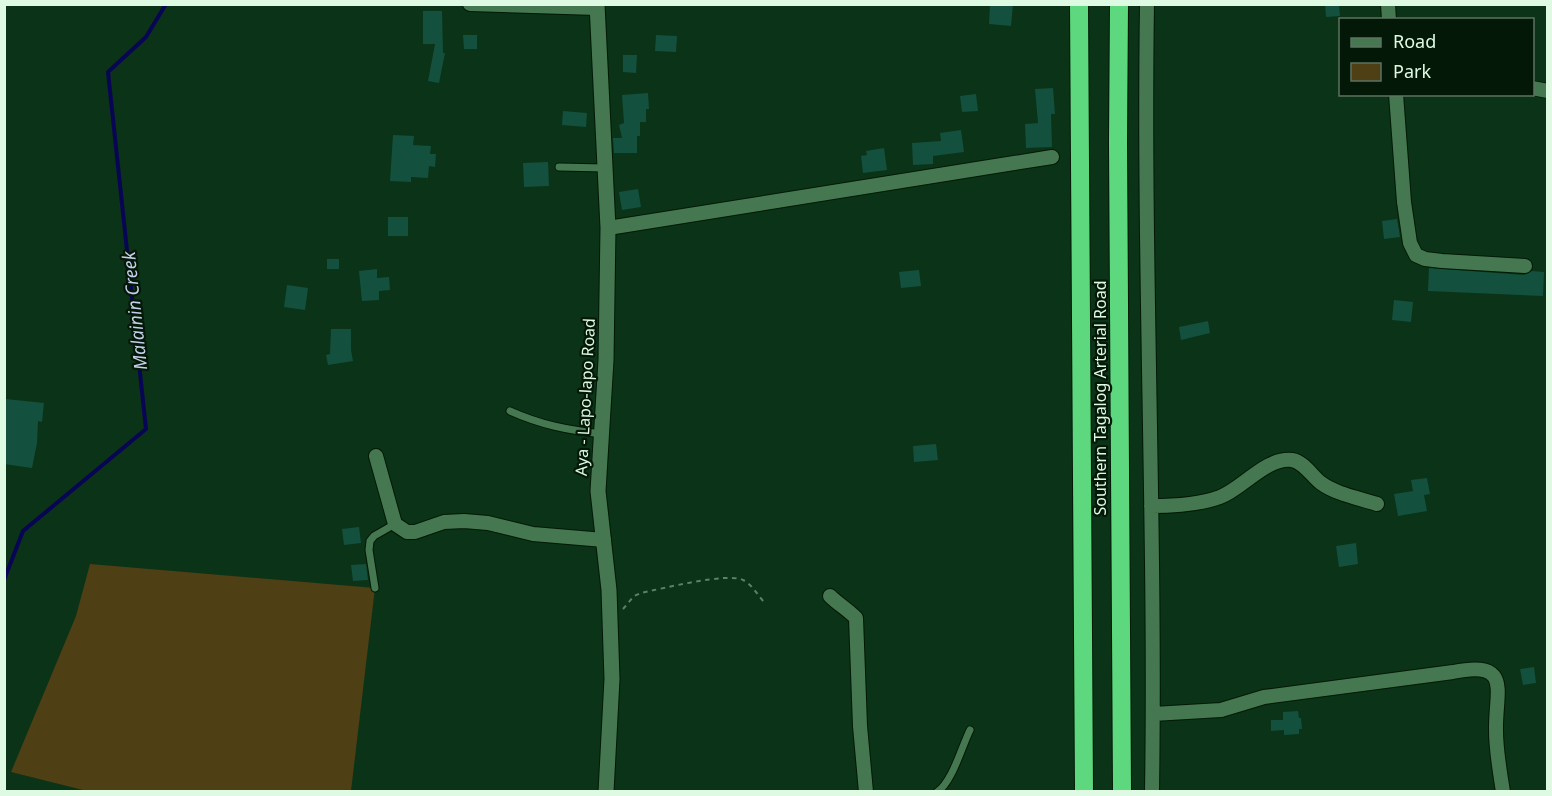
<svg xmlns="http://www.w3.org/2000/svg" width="1552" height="796" font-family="'Noto Sans',sans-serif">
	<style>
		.green { fill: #4e3f15 }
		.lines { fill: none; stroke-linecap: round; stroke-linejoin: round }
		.stream { stroke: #090555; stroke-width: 4 }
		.building { fill: #14503e }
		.lane-casing { stroke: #001906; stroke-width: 9 }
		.street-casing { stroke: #001906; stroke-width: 16 }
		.secondary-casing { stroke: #001906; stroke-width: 17 }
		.highway-casing { stroke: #001906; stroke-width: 20 }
		.path { stroke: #5e8167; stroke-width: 2; stroke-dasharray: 4.5 4.5; stroke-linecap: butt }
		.lane { stroke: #457850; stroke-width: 7 }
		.street { stroke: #457850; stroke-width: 14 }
		.secondary { stroke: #457850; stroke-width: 15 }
		.highway { stroke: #5dd87e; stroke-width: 18 }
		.labels { text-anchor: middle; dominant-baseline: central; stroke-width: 4.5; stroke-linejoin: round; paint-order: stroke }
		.street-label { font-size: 16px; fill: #dffae3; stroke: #041808 }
		.water-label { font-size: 18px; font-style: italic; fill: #c5cfea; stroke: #041808 }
	</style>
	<rect width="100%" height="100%" fill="#0b3317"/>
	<!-- green -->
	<path class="green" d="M 90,564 L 375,588 L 351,791 L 87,791 L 11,772 L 76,616 Z"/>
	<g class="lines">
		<!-- stream -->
		<path class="stream" d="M 4,580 L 23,531 L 146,429 L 108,72 L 146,37 L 166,4"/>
	</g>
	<!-- building -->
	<path class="building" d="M 990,4 L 1013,4 L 1011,26 L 989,24 Z
		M 1325,4 L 1339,4 L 1340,16 L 1326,17 Z
		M 423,11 L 442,11 L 443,53 L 445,53 L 439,83 L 428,81 L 435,44 L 423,44 Z
		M 463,35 L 477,35 L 477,49 L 464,49 Z
		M 656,35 L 677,36 L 676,52 L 655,51 Z
		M 623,55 L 637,55 L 636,73 L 623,72 Z
		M 1053,88 L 1055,114 L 1051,114 L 1052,147 L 1026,148 L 1025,124 L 1038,123 L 1035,89 Z
		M 648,93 L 649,109 L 646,109 L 646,122 L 640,122 L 640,136 L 637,136 L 637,153 L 614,153 L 613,138 L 622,138 L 619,125 L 624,123 L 622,95 Z
		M 976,94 L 978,111 L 962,112 L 960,96 Z
		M 563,111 L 587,113 L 586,127 L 562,125 Z
		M 961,130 L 964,152 L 933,156 L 933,164 L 913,165 L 912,143 L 941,141 L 940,133 Z
		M 393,135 L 414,136 L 413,145 L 431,146 L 430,154 L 436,154 L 435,167 L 429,166 L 428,178 L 411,177 L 411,182 L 390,181 Z
		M 884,148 L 887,170 L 863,173 L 861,156 L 867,155 L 866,151 Z
		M 548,162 L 549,186 L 524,187 L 523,163 Z
		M 638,189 L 641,207 L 622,210 L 619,192 Z
		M 388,217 L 408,217 L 408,236 L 388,236 Z
		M 1397,219 L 1400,237 L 1384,239 L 1382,221 Z
		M 327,259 L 339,259 L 339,269 L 327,269 Z
		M 1429,268 L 1524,275 L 1532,271 L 1544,272 L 1543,296 L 1428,291 Z
		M 377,269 L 377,278 L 389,277 L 390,290 L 379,291 L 379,300 L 362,301 L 359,271 Z
		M 919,270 L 921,286 L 901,288 L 899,272 Z
		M 287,285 L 308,288 L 305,310 L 284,307 Z
		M 1394,300 L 1413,302 L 1411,322 L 1392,320 Z
		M 1208,321 L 1210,333 L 1181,340 L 1179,327 Z
		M 331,329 L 351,329 L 351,350 L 353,361 L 328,365 L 326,355 L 330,354 Z
		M 6,399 L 44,403 L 42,422 L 38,421 L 37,443 L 32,468 L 4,464 L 4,418 Z
		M 936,444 L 938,460 L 914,462 L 913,446 Z
		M 1427,478 L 1430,494 L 1424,495 L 1427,511 L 1398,516 L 1394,494 L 1413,491 L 1411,480 Z
		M 359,527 L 361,543 L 344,545 L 342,529 Z
		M 1356,543 L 1358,564 L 1339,567 L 1336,546 Z
		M 366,564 L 368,580 L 353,581 L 351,565 Z
		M 1534,667 L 1536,683 L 1523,685 L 1520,669 Z
		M 1298,711 L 1299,718 L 1301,718 L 1302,729 L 1299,729 L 1299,734 L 1284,735 L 1284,730 L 1271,731 L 1271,720 L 1283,720 L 1283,712 Z"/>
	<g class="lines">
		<defs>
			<path id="lane" d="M 559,167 L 604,168
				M 510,411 C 541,425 568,430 602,434
				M 375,588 L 369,550 L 370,541 L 374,536 L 395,524
				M 937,792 C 952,783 962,746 970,730"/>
			<path id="street" d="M 470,4 L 597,8
				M 1147,4 C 1143,267 1156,529 1152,792
				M 1388,4 L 1389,20
				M 1532,88 L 1548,91
				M 1396,94 L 1404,202 L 1410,243 L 1416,255 L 1425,259 L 1442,261 L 1525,266
				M 608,228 L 1052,157
				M 376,456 L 395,524 L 407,532 L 415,532 L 444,522 L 464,521 L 488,523 L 533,534 L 604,540
				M 1151,506 C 1174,506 1198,505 1220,497 C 1242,489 1266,457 1292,460 C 1304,462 1312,476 1321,483 C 1336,494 1359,498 1377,504
				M 830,596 C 838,604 847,609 856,618 L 860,726 L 866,792
				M 1153,714 L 1221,710 L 1264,697 L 1453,672 C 1513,660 1495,691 1496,731 C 1496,751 1500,772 1503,792"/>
			<path id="secondary" d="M 597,4 L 608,228 L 606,360 L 598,491 L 609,590 L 612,679 L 606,792"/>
			<path id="highway" d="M 1079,4 L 1084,792
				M 1119,4 L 1118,142 L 1122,792"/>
		</defs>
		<!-- lane casing -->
		<use href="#lane" class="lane-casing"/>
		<!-- street casing -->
		<use href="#street" class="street-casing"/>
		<!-- secondary casing -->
		<use href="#secondary" class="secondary-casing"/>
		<!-- highway casing -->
		<use href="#highway" class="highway-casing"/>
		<!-- path -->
		<path class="path" d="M 623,609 L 634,596 L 641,593 C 660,589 728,572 743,580 C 752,584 758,596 765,603"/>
		<!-- lane -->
		<use href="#lane" class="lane"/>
		<!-- street -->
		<use href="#street" class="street"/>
		<!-- secondary -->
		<use href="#secondary" class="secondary"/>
		<!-- highway -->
		<use href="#highway" class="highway"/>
	</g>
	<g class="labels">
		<!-- street labels -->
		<g class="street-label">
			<text transform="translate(585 397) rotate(-87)">Aya - Lapo-lapo Road</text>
			<text transform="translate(1100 398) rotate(-90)">Southern Tagalog Arterial Road</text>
		</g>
		<!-- water labels -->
		<g class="water-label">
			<text transform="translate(134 311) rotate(-96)">Malainin Creek</text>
		</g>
	</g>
	<!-- border -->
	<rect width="1552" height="796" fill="none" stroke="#dffae3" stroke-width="12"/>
	<!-- legend -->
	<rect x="1339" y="18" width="195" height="78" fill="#041808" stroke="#5c7260" stroke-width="1.5"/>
	<rect x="1351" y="38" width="30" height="9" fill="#457850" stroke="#5c7260" stroke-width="1.5"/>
	<text x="1393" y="48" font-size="18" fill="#dffae3">Road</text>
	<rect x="1351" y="63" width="30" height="18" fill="#4e3f15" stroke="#5c7260" stroke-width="1.5"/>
	<text x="1393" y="78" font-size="18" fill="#dffae3">Park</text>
</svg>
